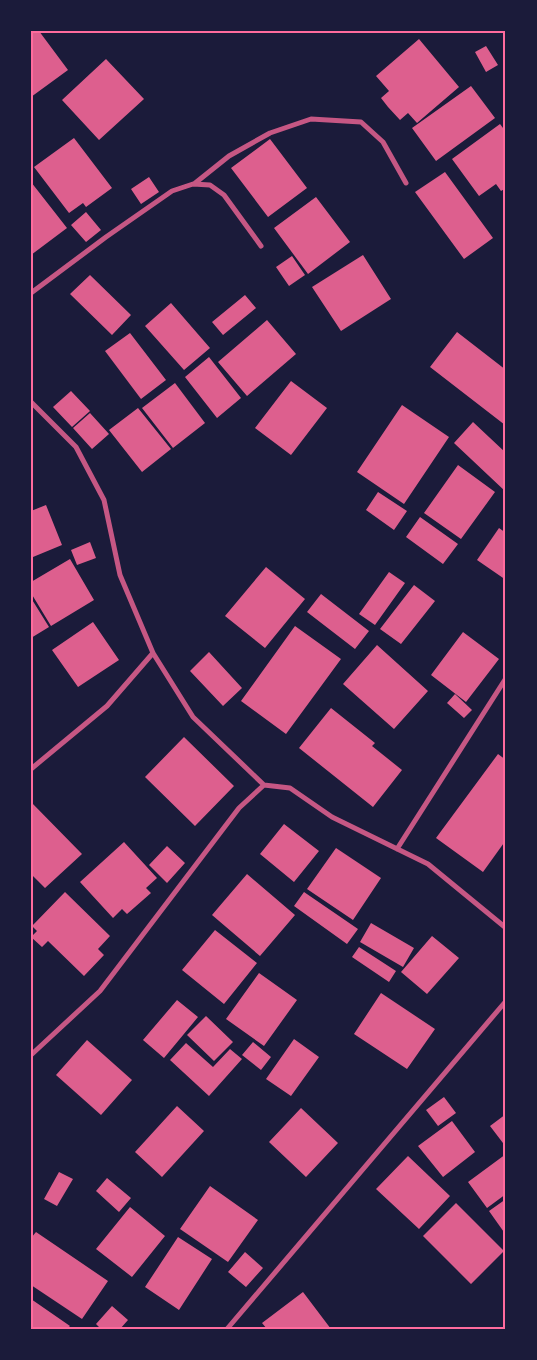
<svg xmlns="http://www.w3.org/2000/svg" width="537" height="1360" font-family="'DM Sans',sans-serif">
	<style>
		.building { fill: #dd5f8e }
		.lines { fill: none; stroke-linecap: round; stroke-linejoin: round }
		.minor { stroke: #c65784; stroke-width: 5 }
		.neatline { fill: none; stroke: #ff6b9d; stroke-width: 2 }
	</style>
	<rect width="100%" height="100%" fill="#1b1b3a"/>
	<!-- building -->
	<path class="building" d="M 31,31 L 39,31 L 68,70 L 31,97 Z
		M 419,39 L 459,87 L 417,123 L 408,113 L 400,120 L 388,107 L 381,98 L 389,91 L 376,76 Z
		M 486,46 L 498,65 L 486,72 L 475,52 Z
		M 106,59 L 144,99 L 99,140 L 62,100 Z
		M 471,86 L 495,118 L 436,161 L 412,128 Z
		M 500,124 L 506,132 L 506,188 L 501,191 L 496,184 L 479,196 L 452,159 Z
		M 74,138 L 112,188 L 86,207 L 83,203 L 69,213 L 34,167 Z
		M 270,139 L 307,188 L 268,217 L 231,168 Z
		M 445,172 L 493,238 L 464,259 L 415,192 Z
		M 149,177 L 159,192 L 141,204 L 131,189 Z
		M 31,182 L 67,228 L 31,255 Z
		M 316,197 L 350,242 L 308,274 L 274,228 Z
		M 86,212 L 101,230 L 86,242 L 71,225 Z
		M 363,255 L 391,299 L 341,331 L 312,287 Z
		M 292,256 L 305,275 L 289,286 L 276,267 Z
		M 90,275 L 131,315 L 112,335 L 70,294 Z
		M 245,295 L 256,308 L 223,335 L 212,322 Z
		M 171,303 L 210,348 L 184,370 L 145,326 Z
		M 267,320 L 296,354 L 247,396 L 218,362 Z
		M 457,332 L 506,370 L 505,425 L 430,367 Z
		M 130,333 L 166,380 L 141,399 L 105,351 Z
		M 209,357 L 241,398 L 217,418 L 185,377 Z
		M 291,381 L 327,408 L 291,455 L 255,428 Z
		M 175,383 L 205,423 L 173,448 L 142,408 Z
		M 71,391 L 90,411 L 72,427 L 53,407 Z
		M 402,405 L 449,437 L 404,504 L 357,472 Z
		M 138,408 L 171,449 L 142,472 L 109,430 Z
		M 90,413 L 109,434 L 92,449 L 73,428 Z
		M 473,422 L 506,453 L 506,492 L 454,443 Z
		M 458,465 L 495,492 L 461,539 L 424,513 Z
		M 378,492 L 407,511 L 394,530 L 366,510 Z
		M 46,505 L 62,545 L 33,557 L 31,511 Z
		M 420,517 L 458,544 L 443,564 L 406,537 Z
		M 499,528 L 506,533 L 506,580 L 477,560 Z
		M 90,542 L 96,558 L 77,565 L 71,550 Z
		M 70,559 L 94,600 L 51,626 L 31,593 L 31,582 Z
		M 266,567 L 305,599 L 265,648 L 225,616 Z
		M 389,572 L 405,583 L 375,625 L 359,614 Z
		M 414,585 L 435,601 L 401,644 L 380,629 Z
		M 321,594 L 369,631 L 355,649 L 307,612 Z
		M 31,598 L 49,627 L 31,638 Z
		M 93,622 L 119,660 L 78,687 L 52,650 Z
		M 295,626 L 341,659 L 286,734 L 241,701 Z
		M 463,632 L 499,659 L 466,702 L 431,675 Z
		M 377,645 L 428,691 L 394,729 L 343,684 Z
		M 209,652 L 242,688 L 223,706 L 190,671 Z
		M 455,694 L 472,710 L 464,718 L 447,703 Z
		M 331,708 L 375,743 L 372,746 L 402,770 L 373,807 L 299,748 Z
		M 184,737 L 234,786 L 195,826 L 145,777 Z
		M 498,754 L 506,760 L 506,840 L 483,872 L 436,838 Z
		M 31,802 L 82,854 L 45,888 L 31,874 Z
		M 284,824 L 319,851 L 294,882 L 260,854 Z
		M 124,842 L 157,878 L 146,888 L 151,893 L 127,914 L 122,909 L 113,918 L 80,882 Z
		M 167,846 L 185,863 L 167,883 L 149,865 Z
		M 336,848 L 381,878 L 353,920 L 307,889 Z
		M 247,874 L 295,915 L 260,956 L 212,915 Z
		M 65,892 L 110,936 L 98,949 L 104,955 L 84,976 L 48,941 L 42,947 L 31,937 L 37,931 L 32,926 Z
		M 304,892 L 358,929 L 347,944 L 294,906 Z
		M 371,923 L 414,948 L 403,967 L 360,942 Z
		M 215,930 L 257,963 L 224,1004 L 182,970 Z
		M 432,936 L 459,958 L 427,994 L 401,972 Z
		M 359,947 L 396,971 L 389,982 L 352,957 Z
		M 259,973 L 297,1000 L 264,1046 L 226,1019 Z
		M 381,993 L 435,1029 L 407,1069 L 354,1034 Z
		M 177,1000 L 198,1017 L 164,1058 L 143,1040 Z
		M 206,1016 L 233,1042 L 214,1061 L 187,1035 Z
		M 294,1039 L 319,1057 L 291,1096 L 266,1079 Z
		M 87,1040 L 132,1080 L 101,1115 L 56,1075 Z
		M 253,1042 L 271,1057 L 261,1070 L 242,1055 Z
		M 186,1043 L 213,1067 L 230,1049 L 242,1059 L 209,1096 L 170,1060 Z
		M 444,1097 L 456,1113 L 438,1126 L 426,1110 Z
		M 177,1106 L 204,1131 L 162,1177 L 135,1152 Z
		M 301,1108 L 338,1143 L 306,1177 L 269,1142 Z
		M 506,1114 L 506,1147 L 490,1126 Z
		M 452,1121 L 475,1152 L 443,1177 L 418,1146 Z
		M 506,1154 L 506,1194 L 487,1208 L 468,1182 Z
		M 408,1156 L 450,1196 L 419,1229 L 376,1189 Z
		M 59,1172 L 73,1179 L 57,1206 L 44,1199 Z
		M 107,1178 L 131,1198 L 119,1212 L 96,1191 Z
		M 210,1186 L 258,1220 L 228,1262 L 180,1229 Z
		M 506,1199 L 506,1235 L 489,1211 Z
		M 456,1203 L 504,1251 L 471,1284 L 423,1236 Z
		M 130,1207 L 165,1236 L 132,1277 L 96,1249 Z
		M 36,1232 L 108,1281 L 82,1319 L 31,1285 L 31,1238 Z
		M 178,1237 L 212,1259 L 179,1310 L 145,1287 Z
		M 245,1252 L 263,1268 L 246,1287 L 228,1272 Z
		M 303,1292 L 331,1329 L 267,1329 L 262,1323 Z
		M 31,1299 L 70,1326 L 67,1329 L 31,1329 Z
		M 112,1306 L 128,1320 L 120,1329 L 101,1329 L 96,1324 Z"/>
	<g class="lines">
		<!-- minor -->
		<path class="minor" d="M 194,184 L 229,156 L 270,133 L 311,119 L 361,122 L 383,142 L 406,183
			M 31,293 L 106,237 L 172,191 L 193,184 L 210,185 L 224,195 L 261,246
			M 31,402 L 76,447 L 104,500 L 120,575 L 153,653 L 193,717 L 264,785 L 290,788 L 332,817 L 428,864 L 506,928
			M 31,769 L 107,706 L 153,653
			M 397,849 L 506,678
			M 31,1055 L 100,991 L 239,808 L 264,785
			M 227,1329 L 506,1001"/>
	</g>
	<!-- border -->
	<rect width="537" height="1360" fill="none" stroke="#1b1b3a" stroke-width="65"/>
	<rect x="32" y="32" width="472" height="1296" class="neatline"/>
</svg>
